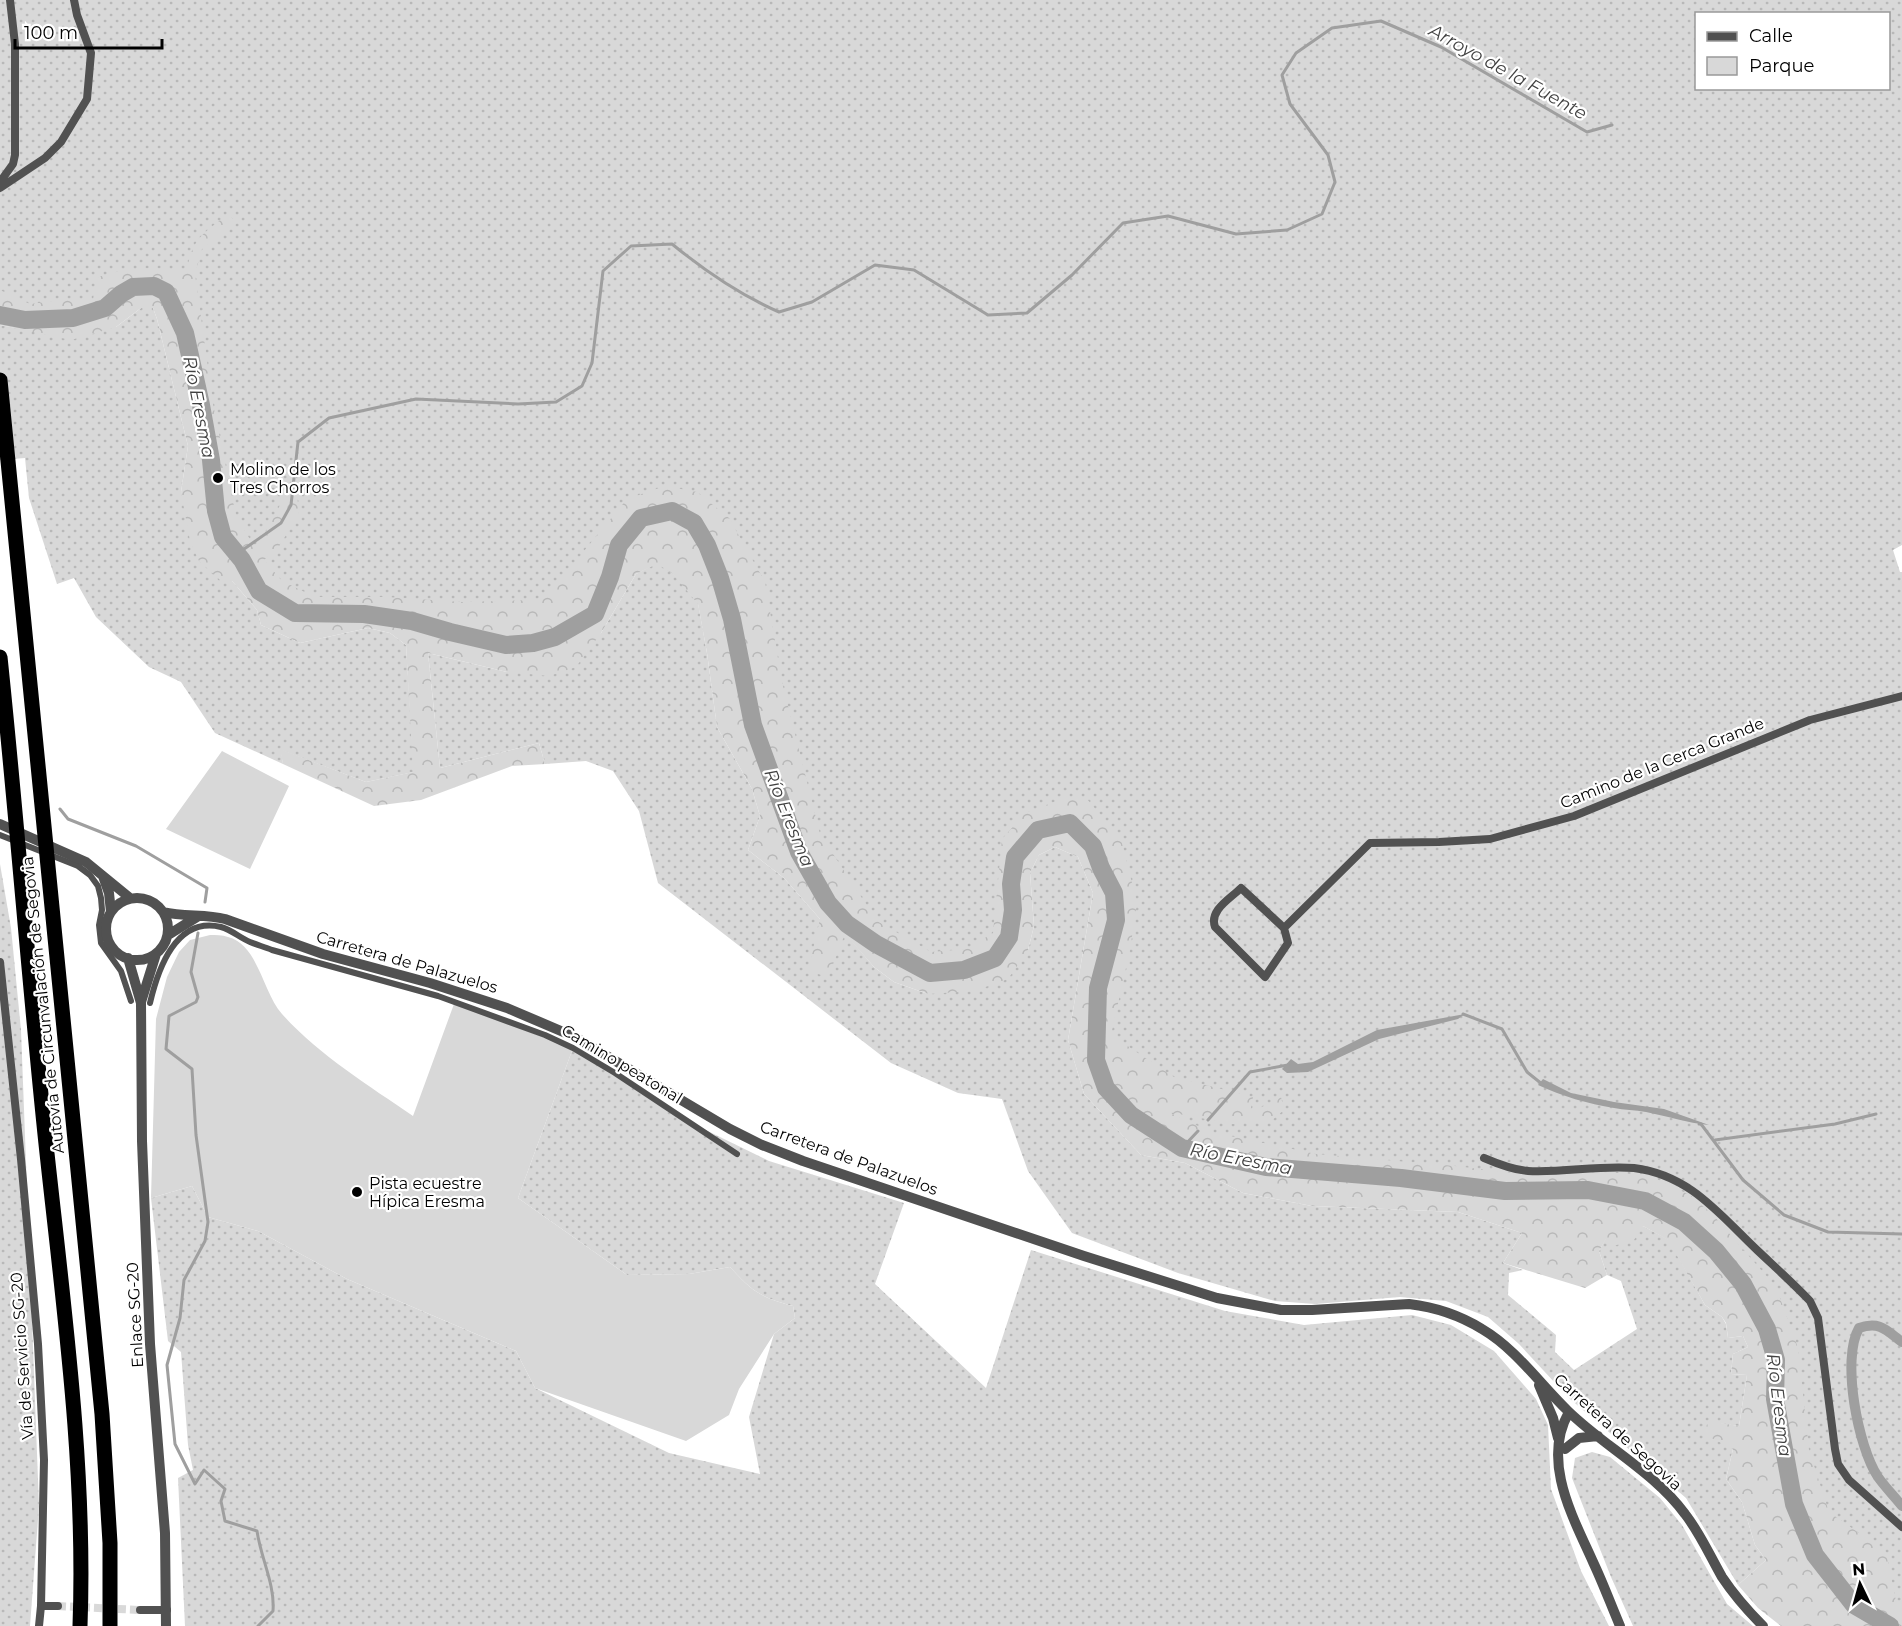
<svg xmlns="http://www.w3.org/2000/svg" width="1902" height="1626" font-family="Montserrat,sans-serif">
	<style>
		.grass { fill: url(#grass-dots); fill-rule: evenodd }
		.forest { fill: url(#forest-crowns) }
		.park { fill: #d8d8d8 }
		.water { fill: #9f9f9f }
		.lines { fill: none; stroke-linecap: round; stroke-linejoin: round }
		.stream { stroke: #9f9f9f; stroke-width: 3 }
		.canal { stroke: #9f9f9f; stroke-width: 10 }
		.river { stroke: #9f9f9f; stroke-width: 18 }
		.minor-tunnel { stroke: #d9d9d9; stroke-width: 8; stroke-dasharray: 8 4; stroke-linecap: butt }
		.pedestrian { stroke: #515151; stroke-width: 6 }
		.minor { stroke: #515151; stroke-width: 8 }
		.tertiary { stroke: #515151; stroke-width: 10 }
		.motorway { stroke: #000; stroke-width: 15 }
		.poi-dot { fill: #000; stroke: #fff; stroke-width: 2 }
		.labels { text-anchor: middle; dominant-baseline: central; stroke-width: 4.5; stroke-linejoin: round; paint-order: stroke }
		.poi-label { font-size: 16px; fill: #000; stroke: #fff; text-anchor: start }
		.street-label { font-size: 16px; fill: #000; stroke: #fff }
		.water-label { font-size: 18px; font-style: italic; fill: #404040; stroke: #fff }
	</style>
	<defs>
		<pattern id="grass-dots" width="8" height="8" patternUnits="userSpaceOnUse" patternTransform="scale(1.5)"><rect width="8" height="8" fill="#d8d8d8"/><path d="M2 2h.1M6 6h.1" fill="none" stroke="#b8b8b8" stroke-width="1.8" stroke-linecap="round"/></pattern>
		<pattern id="forest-crowns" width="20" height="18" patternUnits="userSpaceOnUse" patternTransform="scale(1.5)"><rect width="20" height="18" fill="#d8d8d8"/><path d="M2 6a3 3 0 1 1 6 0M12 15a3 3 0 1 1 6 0" fill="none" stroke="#b8b8b8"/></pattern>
	</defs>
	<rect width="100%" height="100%" fill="#fff"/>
	<!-- grass -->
	<path class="grass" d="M 0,0 L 1902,0 L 1902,545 L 1893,550 L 1900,572 L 1902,572 L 1902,1626 L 1854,1605 L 1776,1360 L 1684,1222 L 1266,1167 L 1106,1088 L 1101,868 L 1038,830 L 1013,910 L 964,970 L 847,924 L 672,511 L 595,614 L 295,613 L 242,560 L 166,292 L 105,308 L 0,315 ZM 1696,14 L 1888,14 L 1888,88 L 1696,88 Z
		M 141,308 L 153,308 L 157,319 L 188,446 L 181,492 L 232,581 L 257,610 L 261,625 L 300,643 L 368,628 L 390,633 L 406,645 L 414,772 L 366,782 L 281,750 L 283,764 L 215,733 L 181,682 L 149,667 L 96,617 L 74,578 L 57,584 L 29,498 L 25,458 L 0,460 L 0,325 L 16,328 L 116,327 Z
		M 657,563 L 672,572 L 698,603 L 707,653 L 717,727 L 752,789 L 760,816 L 748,850 L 784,878 L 820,919 L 845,933 L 874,967 L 894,982 L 928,994 L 1028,950 L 1034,926 L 1030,873 L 1039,855 L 1055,847 L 1078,857 L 1093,893 L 1068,1040 L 1084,1094 L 1141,1155 L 1185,1163 L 1243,1193 L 1312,1206 L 1458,1212 L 1522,1233 L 1503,1263 L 1523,1270 L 1509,1273 L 1508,1295 L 1556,1335 L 1555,1352 L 1574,1370 L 1637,1329 L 1621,1281 L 1607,1275 L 1599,1251 L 1606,1238 L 1643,1226 L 1669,1240 L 1705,1305 L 1722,1317 L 1726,1324 L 1728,1338 L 1743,1336 L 1748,1347 L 1733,1354 L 1731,1374 L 1747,1375 L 1739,1426 L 1708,1422 L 1733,1449 L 1726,1479 L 1742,1502 L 1755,1545 L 1766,1560 L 1738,1585 L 1686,1498 L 1569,1398 L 1519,1344 L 1488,1317 L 1446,1301 L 1400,1297 L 1315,1304 L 1275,1301 L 1178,1273 L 1072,1233 L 1028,1171 L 1002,1099 L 958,1093 L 891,1063 L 658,883 L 639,811 L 613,771 L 586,761 L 545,764 L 539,743 L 440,768 L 428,653 L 507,672 L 601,633 L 636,574 Z
		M 0,864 L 11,928 L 21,1030 L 39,1506 L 30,1626 L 0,1626 Z
		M 573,1048 L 677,1116 L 769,1161 L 904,1203 L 875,1284 L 986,1388 L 1031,1250 L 1225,1311 L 1304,1325 L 1412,1315 L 1451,1325 L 1494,1351 L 1536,1399 L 1548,1425 L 1551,1489 L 1581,1571 L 1609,1626 L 185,1626 L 178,1478 L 193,1470 L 188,1445 L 181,1352 L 168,1341 L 151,1198 L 192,1186 L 208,1217 L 258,1231 L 347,1279 L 516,1351 L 535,1388 L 669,1453 L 760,1474 L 749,1417 L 774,1334 L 795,1318 L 793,1306 C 760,1297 753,1292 730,1267 L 689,1274 L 627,1275 L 518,1198 Z
		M 1592,1452 L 1610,1457 L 1660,1498 L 1682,1525 L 1727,1604 L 1753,1626 L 1633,1626 L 1611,1577 L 1572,1478 L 1575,1458 Z"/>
	<!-- forest -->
	<path class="forest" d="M 228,214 L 237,223 L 202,249 L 195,274 L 213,404 L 236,516 L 254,546 L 263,537 L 287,492 L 297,494 L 299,514 L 278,548 L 264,560 L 282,581 L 315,597 L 387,597 L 462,602 L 536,600 L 564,578 L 584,551 L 627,499 L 665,486 L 697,492 L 729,518 L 765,582 L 782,682 L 820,834 L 877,921 L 931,952 L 967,949 L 993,933 L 1002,839 L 1025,813 L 1062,799 L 1087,799 L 1121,839 L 1137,903 L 1130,950 L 1111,1035 L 1174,1077 L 1253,1097 L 1250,1113 L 1281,1097 L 1284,1110 L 1271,1121 L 1233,1124 L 1168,1112 L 1211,1132 L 1316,1154 L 1455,1166 L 1530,1175 L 1603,1172 L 1648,1175 L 1690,1195 L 1714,1216 L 1776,1287 L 1798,1348 L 1809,1450 L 1829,1512 L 1886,1552 L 1897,1606 L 1902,1609 L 1902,1626 L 1781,1626 L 1758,1608 L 1738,1585 L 1766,1560 L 1755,1545 L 1742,1502 L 1726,1479 L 1733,1449 L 1704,1434 L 1708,1421 L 1739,1426 L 1747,1375 L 1731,1374 L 1733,1354 L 1748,1347 L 1743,1336 L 1728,1338 L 1726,1323 L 1722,1317 L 1705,1305 L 1668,1240 L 1643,1226 L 1634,1240 L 1610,1247 L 1606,1239 L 1599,1251 L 1607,1275 L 1585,1288 L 1503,1263 L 1522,1233 L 1458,1212 L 1312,1206 L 1243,1193 L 1185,1163 L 1141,1155 L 1084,1094 L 1068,1040 L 1093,893 L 1078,857 L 1055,847 L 1039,855 L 1030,873 L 1034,926 L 1028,950 L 1008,979 L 974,991 L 928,994 L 894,982 L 874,967 L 845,934 L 828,977 L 808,971 L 820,919 L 784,878 L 748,850 L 760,816 L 752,789 L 717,727 L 707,653 L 698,604 L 672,573 L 657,564 L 636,574 L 601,633 L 576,667 L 549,676 L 507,672 L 428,653 L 440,768 L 539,743 L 545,764 L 512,766 L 421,800 L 374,806 L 283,764 L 280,749 L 366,782 L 413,772 L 406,645 L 390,633 L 368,628 L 300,643 L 261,625 L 257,610 L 232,581 L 220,580 L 199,561 L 190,541 L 181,492 L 188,446 L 157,319 L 153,308 L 141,308 L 116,327 L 71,340 L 0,325 L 0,290 L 30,304 L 70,299 L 93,300 L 96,278 C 126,266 155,268 187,270 C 192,238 204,233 228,214 Z"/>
	<!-- park -->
	<path class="park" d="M 222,751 L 289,786 L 250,869 L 166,829 Z
		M 210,935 C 216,935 222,935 228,937 C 258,944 263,993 282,1014 C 319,1055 368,1085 413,1116 L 454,1004 L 573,1048 L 518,1198 L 627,1275 L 689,1274 L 730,1267 C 753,1292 760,1297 793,1306 L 795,1318 L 774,1334 L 739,1389 L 729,1415 L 686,1441 L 535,1388 L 516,1351 L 347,1279 L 258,1231 L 208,1217 L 192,1186 L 151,1198 L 156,1019 L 167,977 L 179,952 L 190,940 Z"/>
	<!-- water -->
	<path class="water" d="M 1465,1014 L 1458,1019 L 1379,1039 L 1308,1072 L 1287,1073 L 1282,1069 L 1291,1059 L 1298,1064 L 1313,1062 L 1377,1030 Z
		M 1543,1079 L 1571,1093 L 1614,1102 L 1664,1109 L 1709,1125 C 1687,1123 1667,1116 1646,1112 C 1635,1110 1624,1110 1614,1108 C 1588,1104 1562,1096 1538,1085 Z"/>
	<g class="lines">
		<!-- stream -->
		<path class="stream" d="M 237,554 L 281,523 L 291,505 L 298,442 L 329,418 L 416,399 L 518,404 L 556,402 L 582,386 L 592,363 L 603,271 L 631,246 L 672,244 C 705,271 740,295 779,312 L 812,302 L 875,265 L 914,270 L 988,315 L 1027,313 L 1072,275 L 1123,223 L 1168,216 L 1236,234 L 1287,230 L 1322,214 L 1335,182 L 1328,155 L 1290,104 L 1282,75 L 1296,53 L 1332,28 L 1381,21 L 1441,47 L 1587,132 L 1612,125
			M 60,809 L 68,819 L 136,846 L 207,888 L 205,902
			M 198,933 L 191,972 L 198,997 L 196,1002 L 169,1016 L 166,1049 L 192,1069 L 196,1135 L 208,1222 L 205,1241 L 184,1280 L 180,1318 L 167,1365 L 175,1444 L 195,1484 L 204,1470 L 225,1489 L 221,1501 L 225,1521 L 257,1531 C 261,1559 275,1584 273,1611 L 258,1626
			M 1463,1014 L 1502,1029 L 1527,1072 L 1542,1084
			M 1208,1120 L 1250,1072 L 1288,1065
			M 1699,1124 L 1701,1124 L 1743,1180 L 1784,1215 L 1828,1232 L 1902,1234
			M 1715,1140 L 1835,1124 L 1876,1114
			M 1182,1148 L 1198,1131"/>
		<!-- canal -->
		<path class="canal" d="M 1902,1342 C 1886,1330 1880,1321 1859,1328 C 1841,1359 1858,1447 1878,1477 C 1885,1487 1894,1496 1902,1506"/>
		<!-- river -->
		<path class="river" d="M 0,315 L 25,320 L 73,318 L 105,308 L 121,294 L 133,287 L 154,286 L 166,292 L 185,333 L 201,405 L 211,460 L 216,511 L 223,537 L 242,560 L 259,591 L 295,613 L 364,614 L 412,621 L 450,632 L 506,645 L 533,643 L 555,637 L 595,614 L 610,577 L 619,545 L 641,518 L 672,511 L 694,523 L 707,545 L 720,578 L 732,619 L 753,725 L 799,852 L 828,903 L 847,924 L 876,944 L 930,973 L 964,970 L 995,958 L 1009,937 L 1013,910 L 1011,884 L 1015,857 L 1038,830 L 1070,823 L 1093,846 L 1101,868 L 1114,893 L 1116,920 L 1098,988 L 1096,1060 L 1106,1088 L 1131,1115 L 1182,1148 L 1266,1167 L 1401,1178 L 1505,1191 L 1588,1190 L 1645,1201 L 1684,1222 L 1716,1251 L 1743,1284 L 1767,1329 L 1776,1360 L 1775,1399 L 1794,1504 L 1815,1555 L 1854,1605 L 1890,1626"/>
		<!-- minor-tunnel -->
		<path class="minor-tunnel" d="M 58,1606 L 140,1610"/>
		<!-- pedestrian -->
		<path class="pedestrian" d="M 0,835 L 78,866 L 90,875 L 98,886 L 101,898 L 102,910 L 99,925 L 101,943 L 121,971 L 131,1001
			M 150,1003 C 158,969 176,916 221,927 C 232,930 240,938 250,942 C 257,945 265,947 272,950 L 438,996 L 545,1035 L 573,1048 L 615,1073 L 737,1154"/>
		<!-- minor -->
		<path class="minor" d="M 0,182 L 13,164 L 15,155 L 15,44 L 10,0
			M 0,188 L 45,158 L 61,142 L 87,99 L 91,53 L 77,15 L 74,0
			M 1284,928 L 1288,943 L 1265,977 L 1215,927 C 1209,910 1230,899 1241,888 L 1284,928 L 1370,843 L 1439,842 L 1490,839 L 1574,816 L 1810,720 L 1902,696
			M 0,962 L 21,1159 L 38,1344 L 44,1460 L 41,1606
			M 1484,1158 C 1498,1164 1513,1170 1528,1171 C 1563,1173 1599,1165 1634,1168 C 1690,1175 1719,1214 1757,1250 C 1775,1267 1793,1283 1810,1301 L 1818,1318 L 1835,1449 L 1838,1464 L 1849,1480 L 1902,1527
			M 140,1610 L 167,1610
			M 39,1626 L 41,1606 L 58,1606"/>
		<!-- tertiary -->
		<path class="tertiary" d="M 0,824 L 86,862 L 130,898
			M 103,876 L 109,893 L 111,912
			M106 929a31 31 0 1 1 62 0a31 31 0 1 1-62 0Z
			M 163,912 C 184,917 205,914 225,919 L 323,954 L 430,983 L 507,1008 L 575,1037 L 730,1129 L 762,1145 L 803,1161 L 1084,1256 L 1217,1298 L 1281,1310 L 1312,1310 L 1409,1304 C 1434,1307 1461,1316 1482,1329 C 1516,1349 1540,1384 1568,1411 C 1605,1447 1654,1472 1685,1514 C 1700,1533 1710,1556 1722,1577 C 1734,1595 1748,1611 1763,1626
			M 168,935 L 197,917
			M 128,958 L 141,1003 L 142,1141 L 150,1344 L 165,1533 L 166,1626
			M 141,1002 L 156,954
			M 1539,1385 L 1553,1418 L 1558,1438
			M 1569,1412 C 1541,1461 1573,1517 1593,1562 C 1603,1583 1611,1605 1620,1626
			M 1565,1449 L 1579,1438 L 1598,1436"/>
		<!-- motorway -->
		<path class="motorway" d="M 0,380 L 102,1414 L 110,1543 L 110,1626
			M 0,657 C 17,819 29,982 46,1144 C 63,1303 86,1466 80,1626"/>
	</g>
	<!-- markers -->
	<g class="poi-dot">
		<circle cx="218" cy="478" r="6"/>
		<circle cx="357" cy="1192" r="6"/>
	</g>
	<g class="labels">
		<!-- poi labels -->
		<g class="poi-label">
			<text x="230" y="469">Molino de los<tspan x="230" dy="18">Tres Chorros</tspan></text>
			<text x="369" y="1183">Pista ecuestre<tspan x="369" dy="18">Hípica Eresma</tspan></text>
		</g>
		<!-- street labels -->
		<g class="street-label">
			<text transform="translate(1662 763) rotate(-22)">Camino de la Cerca Grande</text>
			<text transform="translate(407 962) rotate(16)">Carretera de Palazuelos</text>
			<text transform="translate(43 1005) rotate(-96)">Autovía de Circunvalación de Segovia</text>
			<text transform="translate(622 1064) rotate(31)">Camino peatonal</text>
			<text transform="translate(849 1158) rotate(20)">Carretera de Palazuelos</text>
			<text transform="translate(135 1315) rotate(-93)">Enlace SG-20</text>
			<text transform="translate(22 1356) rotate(-94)">Vía de Servicio SG-20</text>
			<text transform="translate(1618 1432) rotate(42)">Carretera de Segovia</text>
		</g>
		<!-- water labels -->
		<g class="water-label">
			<text transform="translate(1508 72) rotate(29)">Arroyo de la Fuente</text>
			<text transform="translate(199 407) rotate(79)">Río Eresma</text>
			<text transform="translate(789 818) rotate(68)">Río Eresma</text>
			<text transform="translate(1241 1159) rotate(11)">Río Eresma</text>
			<text transform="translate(1779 1405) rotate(83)">Río Eresma</text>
		</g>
	</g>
	<!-- legend -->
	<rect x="1695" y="12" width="195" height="78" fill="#ffffff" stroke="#999999" stroke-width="1.5"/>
	<rect x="1707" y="32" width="30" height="9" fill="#515151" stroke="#999999" stroke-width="1.5"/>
	<text x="1749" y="42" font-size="18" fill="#000000">Calle</text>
	<rect x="1707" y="57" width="30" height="18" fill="#d8d8d8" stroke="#999999" stroke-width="1.5"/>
	<text x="1749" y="72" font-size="18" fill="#000000">Parque</text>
	<!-- north arrow -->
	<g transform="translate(1860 1584) rotate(355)" stroke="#ffffff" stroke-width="4.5" paint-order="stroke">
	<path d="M0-4.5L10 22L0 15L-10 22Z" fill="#000000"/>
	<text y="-9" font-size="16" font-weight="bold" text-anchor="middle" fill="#000000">N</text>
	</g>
	<!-- scale -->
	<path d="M15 39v9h147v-9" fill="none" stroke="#000000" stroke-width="3"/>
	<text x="24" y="39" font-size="18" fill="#000000" stroke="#ffffff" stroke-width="4.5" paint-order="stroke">100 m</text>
</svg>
